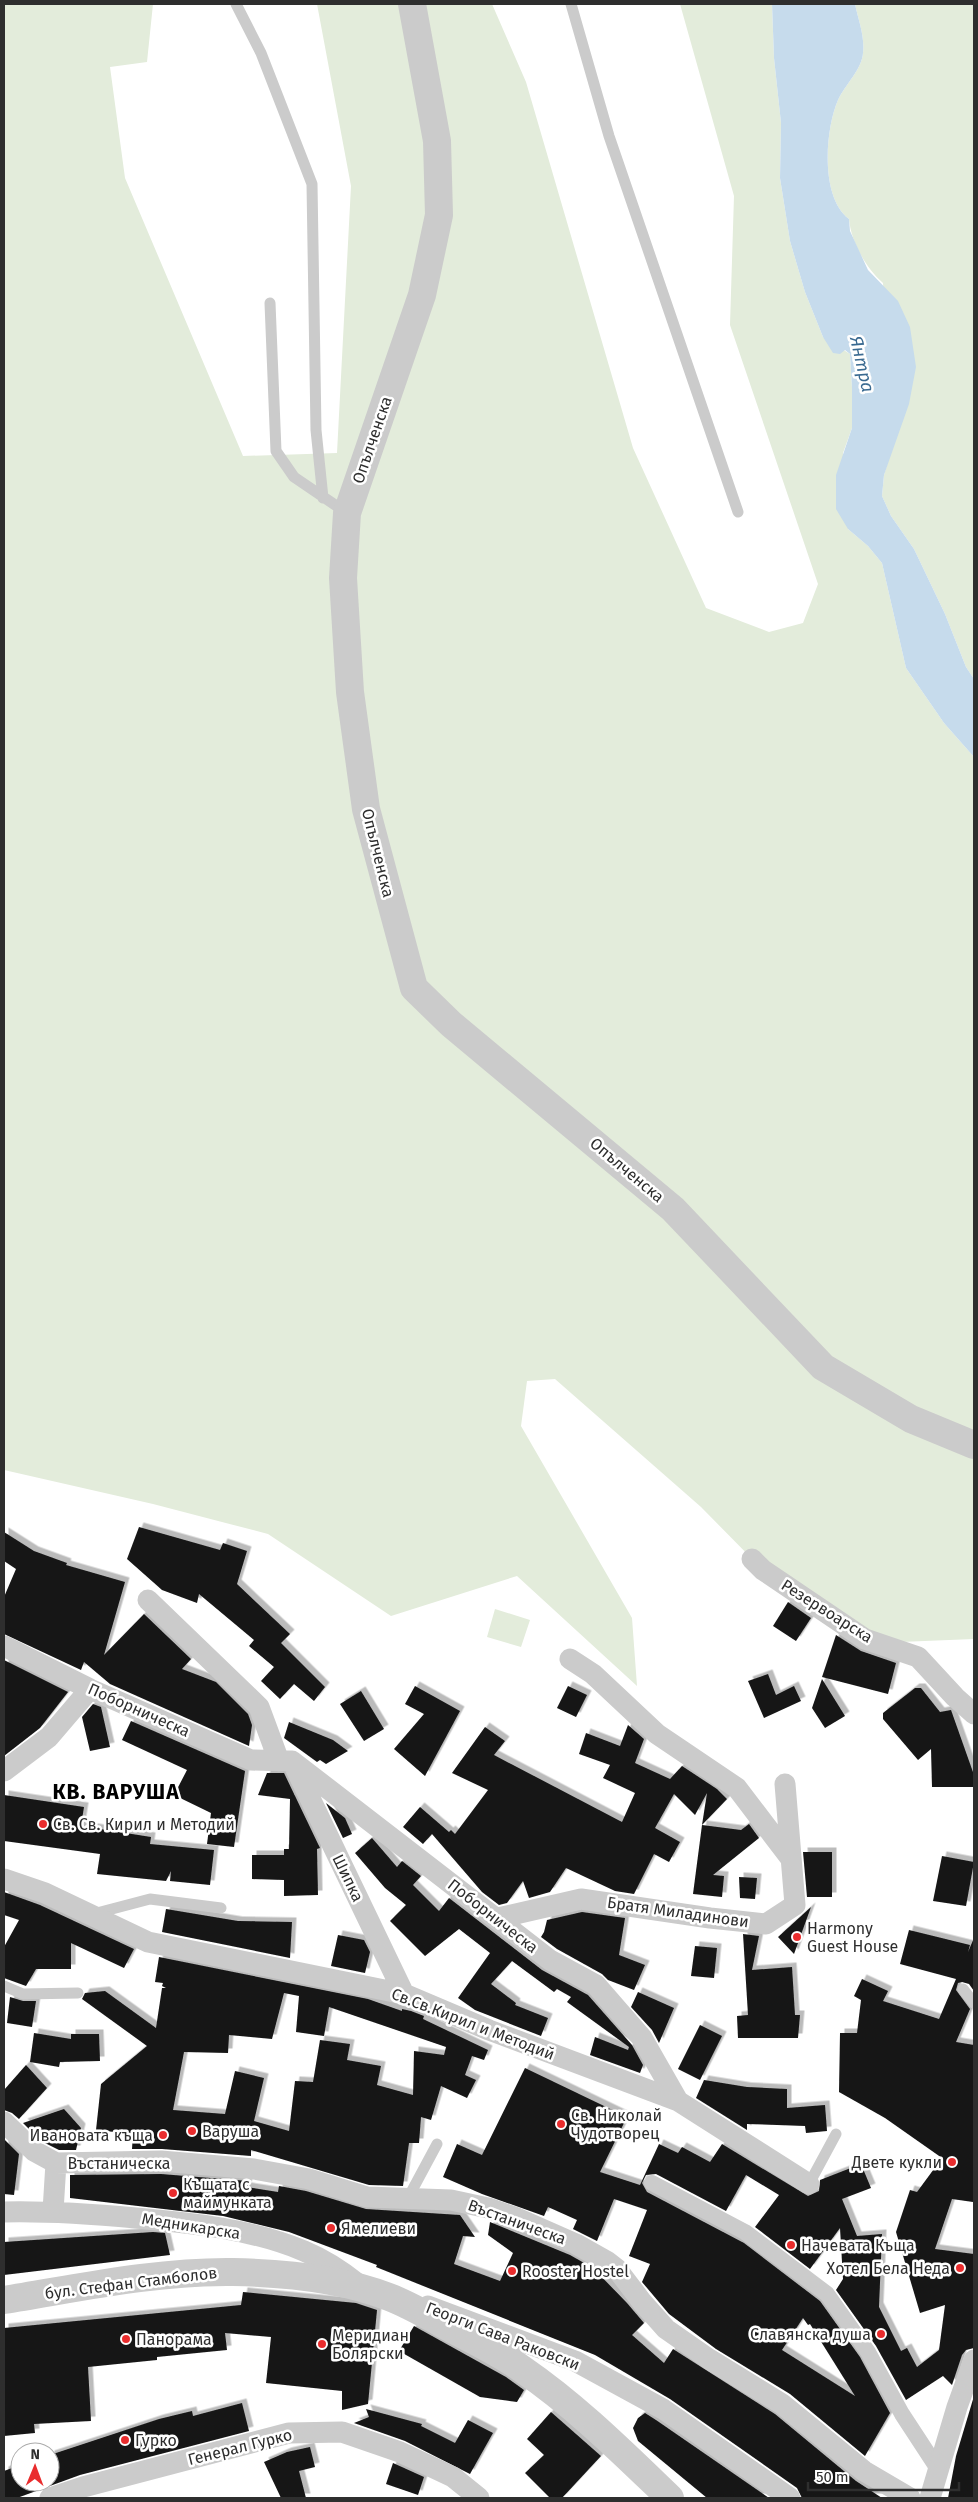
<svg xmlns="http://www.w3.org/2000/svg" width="978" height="2502" font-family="'Fira Sans',sans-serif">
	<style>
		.green { fill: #e3ecdb }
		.water { fill: #c6dbec }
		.building { fill: #151515; fill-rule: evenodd; filter: url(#shadow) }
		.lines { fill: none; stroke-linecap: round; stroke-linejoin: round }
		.service { stroke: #cbcbcb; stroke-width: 11 }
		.pedestrian { stroke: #cbcbcb; stroke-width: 16 }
		.minor { stroke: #cbcbcb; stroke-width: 21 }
		.tertiary { stroke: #cbcbcb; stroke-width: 28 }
		.poi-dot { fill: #e92c2d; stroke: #fff; stroke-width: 2 }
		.labels { text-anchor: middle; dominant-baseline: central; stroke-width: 5; stroke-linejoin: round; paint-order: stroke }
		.street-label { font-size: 16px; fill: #2e2e2e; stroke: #fff }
		.poi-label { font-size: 16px; fill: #2e2e2e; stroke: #fff; text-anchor: start }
		.water-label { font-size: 18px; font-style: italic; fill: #3a6a91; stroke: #fff }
		.district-label { font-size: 21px; font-weight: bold; letter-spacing: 1px; fill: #000; stroke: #fff }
	</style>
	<defs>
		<filter id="shadow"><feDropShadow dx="4.5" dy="-4.5" stdDeviation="0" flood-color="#0004"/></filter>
	</defs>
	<rect width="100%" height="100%" fill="#fff"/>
	<!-- green -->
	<path class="green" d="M 4,4 L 153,4 L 147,62 L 110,67 L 125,178 L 243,456 L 337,453 L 351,186 L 317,4 L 492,4 L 526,82 L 633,448 L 706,608 L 769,632 L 803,623 L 818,584 L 730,325 L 734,196 L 680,4 L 772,4 L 774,58 L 781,123 L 780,178 L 790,241 L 805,292 L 823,337 L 850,354 L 852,388 L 852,428 L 843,453 L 848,529 L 868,546 L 882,563 L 906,668 L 944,723 L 974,757 L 974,1639 L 900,1642 L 865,1639 L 763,1570 L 701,1507 L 555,1379 L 527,1381 L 521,1426 L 632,1618 L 637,1686 L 517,1576 L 391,1616 L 268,1534 L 153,1504 L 4,1470 Z
		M 855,4 L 974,4 L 974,679 L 966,667 L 945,614 L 914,549 L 891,516 L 882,496 L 884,475 L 892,447 L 883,283 C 866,268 851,242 849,219 C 820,197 825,130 838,100 C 845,85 862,69 863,53 C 865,36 858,19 855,4 Z
		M 495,1609 L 530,1620 L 521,1647 L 487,1637 Z"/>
	<!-- water -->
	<path class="water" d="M 772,4 L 855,4 C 858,19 865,36 863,53 C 862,69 845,85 838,100 C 825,130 820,197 849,219 L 850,231 L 868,270 L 898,301 L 910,327 L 916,367 L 909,404 L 884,475 L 882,496 L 891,516 L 914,549 L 945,614 L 966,667 L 974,679 L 974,757 L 944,723 L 906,668 L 882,563 L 868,546 L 848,529 L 836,509 L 836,475 L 852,428 L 852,388 L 850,354 L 845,350 L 840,354 L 833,353 L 823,337 L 805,292 L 790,241 L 780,178 L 781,123 L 774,58 Z"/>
	<!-- building -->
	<path class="building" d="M 139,1527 L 220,1550 L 223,1543 L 247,1551 L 237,1584 L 290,1634 L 281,1643 L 325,1687 L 314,1701 L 294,1684 L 280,1699 L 261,1681 L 274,1667 L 249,1646 L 254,1640 L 199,1594 L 197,1603 L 162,1590 L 127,1559 Z
		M 4,1532 L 34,1551 L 67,1563 L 66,1565 L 125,1582 L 104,1655 L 144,1614 L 191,1659 L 182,1669 L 216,1682 L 248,1714 L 252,1725 L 249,1746 L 110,1684 L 84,1662 L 81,1670 L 4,1634 L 4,1597 L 16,1569 L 4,1561 Z
		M 788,1602 L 811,1618 L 796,1641 L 773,1626 Z
		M 836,1635 L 861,1651 L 896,1663 L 888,1694 L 822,1677 Z
		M 4,1660 L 68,1692 L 40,1728 L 4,1756 Z
		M 768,1674 L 776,1695 L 794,1686 L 801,1701 L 764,1718 L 748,1681 Z
		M 822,1679 L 845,1716 L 825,1728 L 812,1708 Z
		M 415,1686 L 460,1711 L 425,1776 L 394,1749 L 424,1714 L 405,1704 Z
		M 568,1686 L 587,1695 L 576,1717 L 557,1708 Z
		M 915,1688 L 921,1688 L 940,1712 L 951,1710 L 974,1775 L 974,1787 L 932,1787 L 931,1749 L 918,1760 L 883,1719 L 883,1713 Z
		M 361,1691 L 384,1729 L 364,1741 L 340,1704 Z
		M 93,1704 L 101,1707 L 110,1747 L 90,1751 L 82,1717 Z
		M 131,1721 L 245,1771 L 234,1847 L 207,1844 L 211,1813 L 174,1795 L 187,1770 L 122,1740 Z
		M 289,1722 L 333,1740 L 348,1751 L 326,1764 L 320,1760 L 317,1762 L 284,1738 Z
		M 628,1725 L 644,1739 L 635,1763 L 670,1779 L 682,1766 L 717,1789 L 727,1799 L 702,1825 L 707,1793 L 695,1815 L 674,1794 L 655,1828 L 680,1842 L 669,1862 L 654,1854 L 634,1894 L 615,1891 L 566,1868 L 550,1892 L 529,1898 L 523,1881 L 507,1903 L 499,1905 L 482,1892 L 432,1834 L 423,1844 L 403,1827 L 420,1807 L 449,1832 L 451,1830 L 455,1834 L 488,1790 L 452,1773 L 485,1727 L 505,1741 L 494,1755 L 622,1822 L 635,1793 L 603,1778 L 610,1765 L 579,1754 L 586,1733 L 620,1746 Z
		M 267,1773 L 284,1773 L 320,1848 L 317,1849 L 318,1895 L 284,1896 L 284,1880 L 252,1879 L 252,1855 L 284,1855 L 284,1849 L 289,1849 L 290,1799 L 258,1795 Z
		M 4,1795 L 84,1807 L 81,1826 L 151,1837 L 150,1844 L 214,1850 L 210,1885 L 170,1881 L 171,1871 L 166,1881 L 97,1874 L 100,1854 L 4,1841 Z
		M 326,1803 L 345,1818 L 352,1834 L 343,1838 Z
		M 749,1824 L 759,1838 L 713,1875 L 724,1876 L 722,1897 L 693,1894 L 702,1825 L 741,1830 Z
		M 372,1838 L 397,1867 L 402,1861 L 421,1876 L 413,1885 L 439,1911 L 449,1898 L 542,1970 L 588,1995 L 632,2045 L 643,2065 L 640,2073 L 590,2055 L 595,2037 L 628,2050 L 629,2047 L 567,2002 L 571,1997 L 557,1989 L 554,1992 L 512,1961 L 491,1984 L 516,2003 L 515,2005 L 548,2018 L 541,2036 L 475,2010 L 458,1998 L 490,1953 L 459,1929 L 425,1956 L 390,1921 L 406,1905 L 385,1888 L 355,1853 Z
		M 803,1852 L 832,1852 L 832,1897 L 807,1897 Z
		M 942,1856 L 974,1862 L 966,1906 L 933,1901 Z
		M 739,1877 L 757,1878 L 755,1899 L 740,1898 Z
		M 4,1892 L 40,1905 L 134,1949 L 124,1968 L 71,1943 L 71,1969 L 36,1969 L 26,1986 L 4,1978 L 4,1947 L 19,1920 L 4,1915 Z
		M 811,1907 L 794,1954 L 778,1937 Z
		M 166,1909 L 238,1921 L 292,1922 L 290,1958 L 162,1932 Z
		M 582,1912 L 625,1918 L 619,1955 L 645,1965 L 634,1990 L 608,1980 L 602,1974 L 557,1949 L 541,1937 L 544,1932 L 547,1920 Z
		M 909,1930 L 970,1945 L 968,1952 L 974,1938 L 974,1991 L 969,1984 L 962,1982 L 958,1983 L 956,1990 L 970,2009 L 956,2042 L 974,2045 L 973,2202 L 952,2199 L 935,2249 L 974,2254 L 974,2348 L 966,2350 L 962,2355 L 952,2385 L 943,2376 L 906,2400 L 876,2346 L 836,2290 L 843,2279 L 840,2228 L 810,2269 L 755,2227 L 779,2195 L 746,2175 L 726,2211 L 656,2174 L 646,2175 L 642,2183 L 647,2192 L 744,2243 L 820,2301 L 860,2357 L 890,2413 L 865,2456 L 790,2394 L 716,2349 L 669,2314 L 642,2282 L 650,2264 L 629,2256 L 647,2210 L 614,2199 L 597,2241 L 573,2229 L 577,2220 L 548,2207 L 544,2216 L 482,2194 L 443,2177 L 457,2144 L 482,2155 L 525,2068 L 627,2117 L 600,2172 L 640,2185 L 659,2144 L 678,2153 L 682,2147 L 710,2162 L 722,2144 L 808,2196 L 819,2191 L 820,2180 L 861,2164 L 871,2188 L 842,2199 L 857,2236 L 882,2234 L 879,2307 L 901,2351 L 907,2348 L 917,2367 L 939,2350 L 945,2305 L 920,2313 L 896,2232 L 910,2190 L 917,2192 L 942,2158 L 885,2118 L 839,2092 L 840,2033 L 857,2033 L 861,2000 L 854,1996 L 862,1979 L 888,1991 L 883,2001 L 939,2019 L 956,1979 L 900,1964 ZM 803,2318 L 808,2325 L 810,2324 L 855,2396 L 782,2350 Z
		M 743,1934 L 759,1936 L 752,1970 L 792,1967 L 795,2015 L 800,2015 L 798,2038 L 738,2038 L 737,2016 L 748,2015 Z
		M 338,1935 L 364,1940 L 370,1952 L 365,1973 L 331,1966 Z
		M 695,1946 L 717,1948 L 714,1978 L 691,1976 Z
		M 159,1957 L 368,1999 L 402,2011 L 402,2009 L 411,2011 L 424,2016 L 423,2019 L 488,2050 L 484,2060 L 472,2056 L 465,2075 L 476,2080 L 467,2098 L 441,2086 L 431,2120 L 421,2117 L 419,2143 L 409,2143 L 403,2186 L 369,2185 L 251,2150 L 251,2156 L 162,2149 L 132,2149 L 133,2134 L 96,2130 L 101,2084 L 147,2046 L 82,1999 L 85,1993 L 105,1991 L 156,2028 L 162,1988 L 166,1988 L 162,1986 L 163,1983 L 155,1982 ZM 284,1993 L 299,1996 L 296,2032 L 324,2036 L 329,2007 L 446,2047 L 444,2055 L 414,2051 L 413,2095 L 377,2085 L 381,2066 L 347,2060 L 350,2044 L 320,2040 L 313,2082 L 295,2081 L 289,2131 L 254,2121 L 264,2078 L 235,2071 L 225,2114 L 173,2110 L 184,2052 L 228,2053 L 229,2035 L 272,2039 Z
		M 638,1992 L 674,2008 L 659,2043 L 652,2030 L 631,2007 Z
		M 10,1997 L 23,2001 L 36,2001 L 32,2027 L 7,2023 Z
		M 700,2025 L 722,2036 L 700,2080 L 678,2069 Z
		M 34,2033 L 71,2039 L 71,2034 L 99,2034 L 100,2061 L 60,2062 L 59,2067 L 30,2062 Z
		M 26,2065 L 47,2088 L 19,2119 L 12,2113 L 4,2110 L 4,2090 Z
		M 704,2080 L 747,2087 L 787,2089 L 787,2108 L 825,2105 L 827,2131 L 806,2133 L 805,2126 L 747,2124 L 747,2130 L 696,2098 Z
		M 64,2109 L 81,2128 L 76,2150 L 59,2150 L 41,2141 L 23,2123 Z
		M 4,2139 L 19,2154 L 14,2195 L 4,2194 Z
		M 161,2174 L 248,2181 L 247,2187 L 278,2192 L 279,2186 L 306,2191 L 366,2209 L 460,2215 L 475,2237 L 463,2236 L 454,2264 L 500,2281 L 513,2253 L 488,2235 L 490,2222 L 570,2255 L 593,2268 L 627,2303 L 644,2323 L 632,2335 L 664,2363 L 673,2349 L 775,2414 L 856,2481 L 882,2498 L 802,2498 L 797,2488 L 670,2399 L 595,2355 L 376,2267 L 377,2265 L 289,2232 L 223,2216 L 70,2198 L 70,2175 Z
		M 153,2232 L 165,2233 L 170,2255 L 4,2275 L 4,2242 Z
		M 243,2292 L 356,2303 L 377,2310 L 368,2404 L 342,2410 L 342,2391 L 266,2383 L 271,2337 L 225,2333 L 227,2350 L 157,2357 L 157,2360 L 88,2367 L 91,2421 L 34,2424 L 35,2433 L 4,2436 L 4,2328 L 241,2305 Z
		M 414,2326 L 506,2377 L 524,2390 L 517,2402 L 480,2397 L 399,2351 Z
		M 974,2396 L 974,2498 L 948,2498 L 956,2456 Z
		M 242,2403 L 249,2431 L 80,2475 L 17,2498 L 4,2498 L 4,2471 L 20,2465 L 20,2482 L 50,2482 L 50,2455 L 159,2419 L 192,2411 L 193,2416 Z
		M 366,2409 L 422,2424 L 421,2426 L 455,2443 L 468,2420 L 493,2433 L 470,2474 L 405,2441 L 354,2423 L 369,2417 Z
		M 551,2412 L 601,2456 L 562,2498 L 550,2498 L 525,2473 L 544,2455 L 527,2439 Z
		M 645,2413 L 656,2420 L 769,2498 L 707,2498 L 638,2441 L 633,2428 L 638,2418 Z
		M 310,2447 L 315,2467 L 299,2471 L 306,2498 L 281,2498 L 264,2462 L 287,2452 Z
		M 393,2463 L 424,2477 L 418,2495 L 386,2484 Z"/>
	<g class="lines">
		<!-- service -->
		<path class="service" d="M 236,4 L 261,53 L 312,184 L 316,430 L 323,498
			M 571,4 L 609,136 L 738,512
			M 270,303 L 276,451 L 294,477 L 347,513
			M 93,1914 L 150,1899 L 221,1908
			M 4,1986 L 23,1994 L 78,1993
			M 963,1989 L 974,2003
			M 809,2184 L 836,2134
			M 408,2198 L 437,2144"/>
		<!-- pedestrian -->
		<path class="pedestrian" d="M 652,2183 L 745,2232 L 827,2294 L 868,2352 L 902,2414 L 938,2469"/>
		<!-- minor -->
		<path class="minor" d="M 752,1559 L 763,1570 L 865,1639 L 918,1657 L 955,1697 L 974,1714
			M 148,1600 L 259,1707 L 279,1761
			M 4,1646 L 90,1689 L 251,1760 L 292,1761 L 550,1960 L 596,1985 L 642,2038 L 678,2101
			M 570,1659 L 593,1674 L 657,1734 L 737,1788 L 791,1859
			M 294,1765 L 404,1994
			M 4,1771 L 49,1737 L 90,1689
			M 4,1879 L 45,1893 L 148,1942 L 404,1994 L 489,2030 L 678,2101 L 809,2184
			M 498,1918 L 581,1899 L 710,1918 L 766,1924 L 795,1905 L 785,1784
			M 4,2122 L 34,2151 L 56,2163
			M 53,2211 L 56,2163 L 161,2161 L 254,2169 L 309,2179 L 367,2197 L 451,2200 L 488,2208 L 517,2218 L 576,2244 L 608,2262 L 617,2269 L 642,2302 L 666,2329 L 709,2359 L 782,2404 L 864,2471 L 910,2498
			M 4,2212 C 48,2211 92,2214 136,2218 C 192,2223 252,2229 304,2251 C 323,2259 342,2271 358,2284
			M 428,2306 L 575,2361 L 663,2409 L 790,2498
			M 50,2498 L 83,2487 L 289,2433 L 342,2432 L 400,2452 L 453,2477 L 479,2498
			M 930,2498 L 957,2407 L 974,2360"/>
		<!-- tertiary -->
		<path class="tertiary" d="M 412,4 L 437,141 L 439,215 L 422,295 L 347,513 L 343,578 L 350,692 L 366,809 L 414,988 L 451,1024 L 673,1209 L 823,1367 L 911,1419 L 974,1445
			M 4,2300 C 79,2288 156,2271 233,2272 C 283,2273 341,2278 389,2297 C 410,2305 430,2317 450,2328 C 474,2341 500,2353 522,2369 C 576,2406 623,2453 670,2498"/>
	</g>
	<!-- markers -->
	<g class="poi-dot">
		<circle cx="43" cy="1824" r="5"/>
		<circle cx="797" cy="1937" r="5"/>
		<circle cx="561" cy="2124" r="5"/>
		<circle cx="192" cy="2131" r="5"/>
		<circle cx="163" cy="2135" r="5"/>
		<circle cx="952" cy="2162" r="5"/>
		<circle cx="173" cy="2193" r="5"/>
		<circle cx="331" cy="2228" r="5"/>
		<circle cx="791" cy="2245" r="5"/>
		<circle cx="960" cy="2268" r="5"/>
		<circle cx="512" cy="2271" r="5"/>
		<circle cx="881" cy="2334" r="5"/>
		<circle cx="126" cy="2339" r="5"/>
		<circle cx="322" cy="2344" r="5"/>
		<circle cx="125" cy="2440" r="5"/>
	</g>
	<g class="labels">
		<!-- street labels -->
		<g class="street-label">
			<text transform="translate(372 440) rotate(-71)">Опълченска</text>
			<text transform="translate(378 853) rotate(76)">Опълченска</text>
			<text transform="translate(627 1170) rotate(40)">Опълченска</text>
			<text transform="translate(827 1611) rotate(32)">Резервоарска</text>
			<text transform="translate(139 1710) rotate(24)">Поборническа</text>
			<text transform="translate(348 1878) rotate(64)">Шипка</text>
			<text transform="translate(678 1912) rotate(8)">Братя Миладинови</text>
			<text transform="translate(493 1916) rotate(38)">Поборническа</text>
			<text transform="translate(473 2024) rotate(21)">Св.Св.Кирил и Методий</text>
			<text x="119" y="2163">Въстаническа</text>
			<text transform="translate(517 2222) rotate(20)">Въстаническа</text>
			<text transform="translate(191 2226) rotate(9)">Медникарска</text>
			<text transform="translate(131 2283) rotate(-7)">бул. Стефан Стамболов</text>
			<text transform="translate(503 2336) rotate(21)">Георги Сава Раковски</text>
			<text transform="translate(240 2447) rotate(-14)">Генерал Гурко</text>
		</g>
		<!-- poi labels -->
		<g class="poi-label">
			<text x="53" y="1824">Св. Св. Кирил и Методий</text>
			<text x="807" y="1928">Harmony<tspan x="807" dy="18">Guest House</tspan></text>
			<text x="571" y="2115">Св. Николай<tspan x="571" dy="18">Чудотворец</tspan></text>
			<text x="202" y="2131">Варуша</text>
			<text x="153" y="2135" text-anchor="end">Ивановата къща</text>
			<text x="942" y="2162" text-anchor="end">Двете кукли</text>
			<text x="183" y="2184">Къщата с<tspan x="183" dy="18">маймунката</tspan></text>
			<text x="341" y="2228">Ямелиеви</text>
			<text x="801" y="2245">Начевата Къща</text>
			<text x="950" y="2268" text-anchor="end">Xотел Бела Неда</text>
			<text x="522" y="2271">Rooster Hostel</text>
			<text x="871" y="2334" text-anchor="end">Славянска душа</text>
			<text x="332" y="2335">Меридиан<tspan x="332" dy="18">Болярски</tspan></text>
			<text x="136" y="2339">Панорама</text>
			<text x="135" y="2440">Гурко</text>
		</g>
		<!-- water labels -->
		<g class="water-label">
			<text transform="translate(862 364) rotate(77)">Янтра</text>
		</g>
		<!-- district labels -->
		<g class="district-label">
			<text x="116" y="1792">КВ. ВАРУША</text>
		</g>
	</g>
	<!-- border -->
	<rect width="978" height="2502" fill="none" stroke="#2e2e2e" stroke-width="10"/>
	<!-- north arrow -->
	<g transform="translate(35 2467) rotate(1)"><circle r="24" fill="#ffffff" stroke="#ababab"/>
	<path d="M0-4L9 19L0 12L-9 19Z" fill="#e92c2d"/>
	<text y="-8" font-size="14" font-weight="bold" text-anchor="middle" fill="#2e2e2e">N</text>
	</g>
	<!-- scale -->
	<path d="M808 2482v8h151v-8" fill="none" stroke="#2e2e2e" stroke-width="2.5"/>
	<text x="816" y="2482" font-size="15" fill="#2e2e2e" stroke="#ffffff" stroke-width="4" paint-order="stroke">50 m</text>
</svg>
